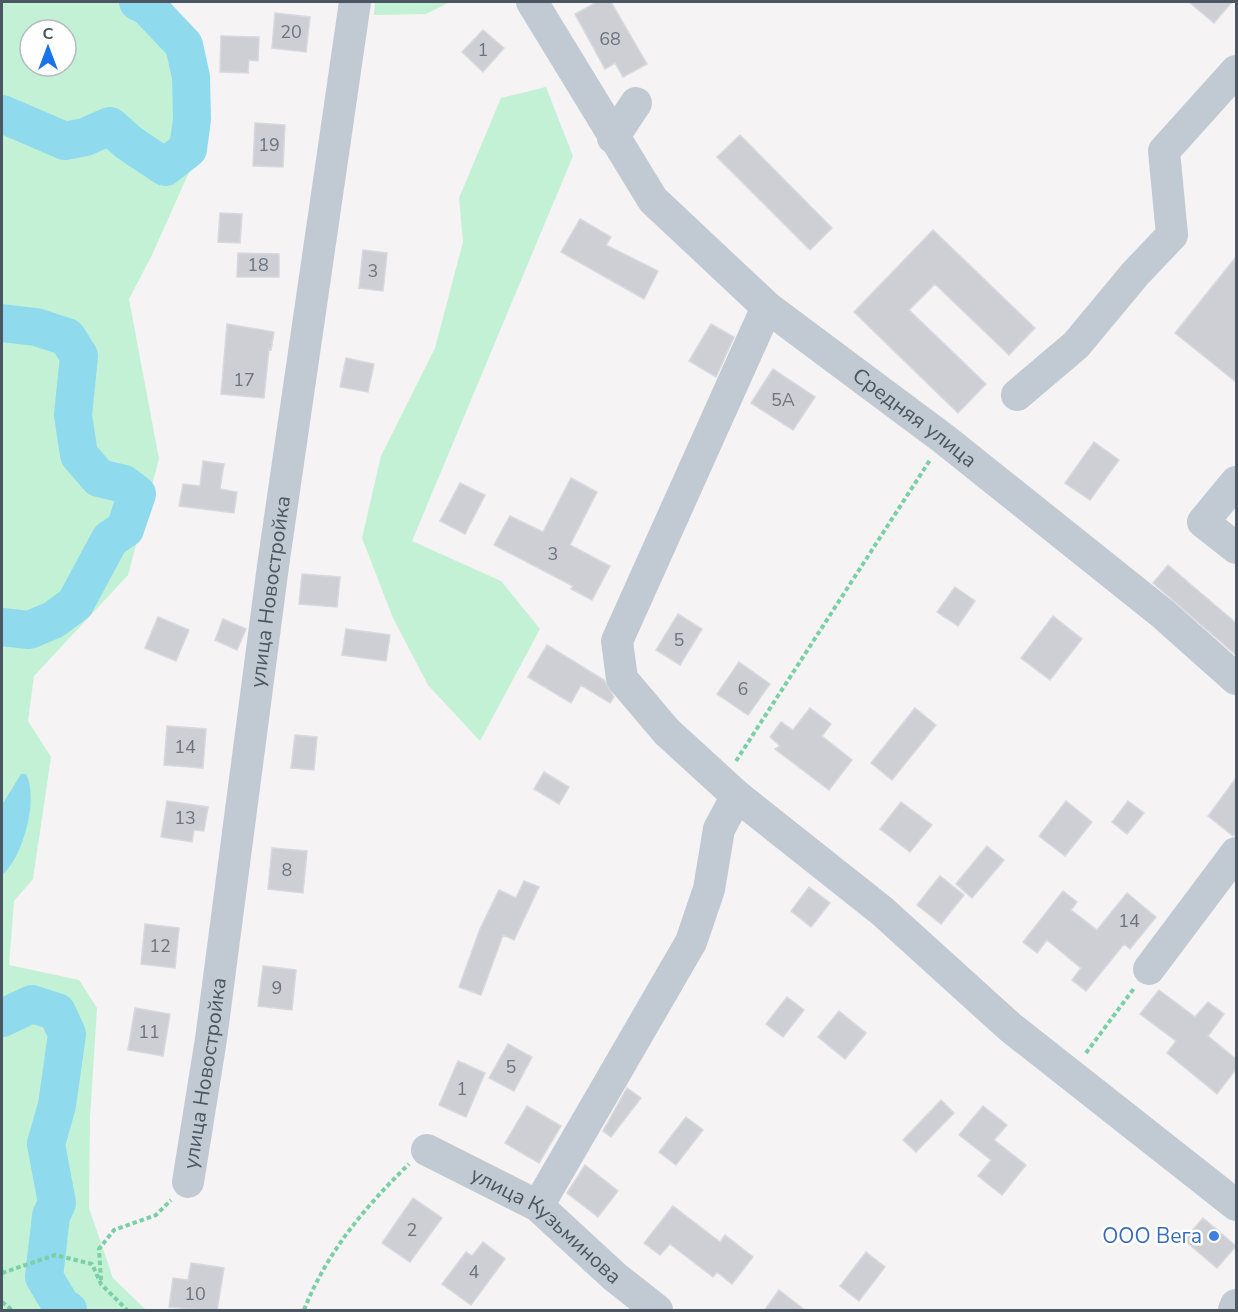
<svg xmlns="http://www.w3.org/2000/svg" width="1238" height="1312" font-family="'Nunito Sans',sans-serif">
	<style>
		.green { fill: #c3f1d5; fill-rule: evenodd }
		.water { fill: #90daee }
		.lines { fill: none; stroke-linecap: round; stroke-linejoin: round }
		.river { stroke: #90daee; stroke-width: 38 }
		.building { fill: #cdcfd5; stroke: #d7d9de; stroke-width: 1.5 }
		.path { stroke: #7ad0a6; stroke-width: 4; stroke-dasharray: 4.5 3; stroke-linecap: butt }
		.minor { stroke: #c1cad2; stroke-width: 32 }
		.shop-dot { fill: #3f7fe0; stroke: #fff; stroke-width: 2 }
		.labels { text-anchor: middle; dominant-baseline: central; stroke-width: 5; stroke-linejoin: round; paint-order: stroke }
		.number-label { font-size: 18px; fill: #6b747e }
		.street-label { font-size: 21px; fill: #4a5661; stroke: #fff }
		.shop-label { font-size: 21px; fill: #366cbe; stroke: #fff; text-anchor: end }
	</style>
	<rect width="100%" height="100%" fill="#f5f3f3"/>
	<!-- green -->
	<path class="green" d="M 2,2 L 158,2 L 209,77 L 199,150 L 151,257 L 129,299 L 159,459 L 128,575 L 34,676 L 28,721 L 51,757 L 33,879 L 14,901 L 9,965 L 79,980 L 97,1008 L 90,1117 L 89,1208 L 113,1278 L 146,1310 L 2,1310 ZM 30,30 L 66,30 L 66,66 L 30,66 Z
		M 375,2 L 450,2 L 426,14 L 374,15 Z
		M 546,87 L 573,156 L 412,541 L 501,581 L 540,629 L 480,741 L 428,685 L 393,618 L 362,538 L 381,456 L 435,348 L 463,242 L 459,198 L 501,98 Z"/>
	<!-- water -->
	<path class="water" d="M 21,774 L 26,774 C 39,799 23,857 2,875 L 2,805 Z"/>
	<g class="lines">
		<!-- river -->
		<path class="river" d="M 2,114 L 65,141 L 85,137 L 110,126 L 129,143 L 165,167 L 188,149 L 192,119 L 191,77 L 184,45 L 147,6 L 138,2
			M 2,323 L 36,327 L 67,337 L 79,356 L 73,415 L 79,455 L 99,478 L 124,484 L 137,494 L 125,529 L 110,539 L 75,604 L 53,620 L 29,630 L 2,627
			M 2,1018 L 32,1004 L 57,1012 L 67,1034 L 57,1105 L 46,1144 L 57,1203 L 51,1216 L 44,1277 L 62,1307 L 68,1310"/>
	</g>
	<!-- building -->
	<path class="building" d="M 597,2 L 611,2 L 647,64 L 623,77 L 615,63 L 605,69 L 575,14 Z
		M 1189,2 L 1232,2 L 1214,23 Z
		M 275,13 L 310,17 L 306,52 L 272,48 Z
		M 483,30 L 504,48 L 483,72 L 462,52 Z
		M 221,36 L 259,37 L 258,61 L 249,60 L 248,73 L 220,72 Z
		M 255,123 L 285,125 L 283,167 L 253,166 Z
		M 740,135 L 832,228 L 810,250 L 717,157 Z
		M 220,213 L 242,214 L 240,243 L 218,242 Z
		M 580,219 L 611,237 L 606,245 L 658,271 L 644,299 L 561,252 Z
		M 933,230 L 1035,328 L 1009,355 L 935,284 L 909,310 L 986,384 L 958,413 L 854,312 Z
		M 363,250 L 387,253 L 383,291 L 359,288 Z
		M 238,253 L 279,254 L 279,277 L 237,277 Z
		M 1236,257 L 1236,382 L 1175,333 Z
		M 227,324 L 274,332 L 271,350 L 269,349 L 264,398 L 221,394 Z
		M 711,324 L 734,337 L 716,377 L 689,361 Z
		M 346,358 L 374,364 L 368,392 L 340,387 Z
		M 773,369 L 815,397 L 793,430 L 751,403 Z
		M 1094,442 L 1119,460 L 1090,500 L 1065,483 Z
		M 203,461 L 224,464 L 220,489 L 237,492 L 234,513 L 179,506 L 183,484 L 200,486 Z
		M 571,478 L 597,492 L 570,545 L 610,566 L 592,600 L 571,589 L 573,586 L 494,545 L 510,516 L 543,532 Z
		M 460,483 L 485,495 L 465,534 L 440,521 Z
		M 1168,565 L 1236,623 L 1236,655 L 1153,583 Z
		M 302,574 L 340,577 L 337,607 L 299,604 Z
		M 955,587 L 975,601 L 958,626 L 937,612 Z
		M 678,614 L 702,629 L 680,665 L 656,650 Z
		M 1053,616 L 1082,639 L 1050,680 L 1021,658 Z
		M 158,617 L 189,630 L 176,661 L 145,648 Z
		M 223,619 L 246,629 L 237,650 L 215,640 Z
		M 346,629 L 390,635 L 386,661 L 342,655 Z
		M 547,645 L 604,680 L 614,697 L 610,703 L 581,685 L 571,703 L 528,677 Z
		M 739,662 L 770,684 L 748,715 L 717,694 Z
		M 810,708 L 831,724 L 822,736 L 852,760 L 829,790 L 775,749 L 780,746 L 770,737 L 781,722 L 793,730 Z
		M 915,708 L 936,725 L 892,780 L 871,763 Z
		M 167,726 L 206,729 L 203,768 L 164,765 Z
		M 295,735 L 317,737 L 314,770 L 291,768 Z
		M 544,772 L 569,787 L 559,804 L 534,789 Z
		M 1236,778 L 1236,835 L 1233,836 L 1208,816 Z
		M 167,801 L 208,807 L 204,831 L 194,830 L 192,842 L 161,837 Z
		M 1066,801 L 1092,822 L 1065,856 L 1039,836 Z
		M 1128,801 L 1144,813 L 1127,834 L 1112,822 Z
		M 901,802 L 932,825 L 910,852 L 880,829 Z
		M 987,846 L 1004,860 L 972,898 L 956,884 Z
		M 272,848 L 307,851 L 303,893 L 268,889 Z
		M 940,876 L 964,895 L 941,924 L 917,905 Z
		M 524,881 L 539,887 L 514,940 L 503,935 L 481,995 L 459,987 L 480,929 L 499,890 L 516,898 Z
		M 809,887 L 830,903 L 811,927 L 791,911 Z
		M 1063,891 L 1077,902 L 1071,910 L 1097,930 L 1127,893 L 1156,917 L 1130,949 L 1124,944 L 1086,991 L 1072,980 L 1081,968 L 1047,940 L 1037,953 L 1023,942 Z
		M 145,924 L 179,928 L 175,968 L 141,964 Z
		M 263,966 L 296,970 L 292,1010 L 258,1006 Z
		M 1159,990 L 1195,1017 L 1208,1002 L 1224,1014 L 1208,1036 L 1236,1059 L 1236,1069 L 1217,1094 L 1167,1053 L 1176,1041 L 1140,1014 Z
		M 787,997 L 804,1010 L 783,1037 L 766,1024 Z
		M 135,1008 L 170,1014 L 163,1056 L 128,1050 Z
		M 839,1011 L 866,1033 L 845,1059 L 818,1037 Z
		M 508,1044 L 532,1057 L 514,1091 L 489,1078 Z
		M 458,1061 L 485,1073 L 466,1117 L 439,1105 Z
		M 627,1088 L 641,1098 L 611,1137 L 603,1131 Z
		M 941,1100 L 954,1113 L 916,1152 L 903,1140 Z
		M 527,1106 L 561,1126 L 539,1163 L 505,1143 Z
		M 983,1106 L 1007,1125 L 994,1140 L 1026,1165 L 1002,1195 L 978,1176 L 991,1160 L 959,1135 Z
		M 686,1117 L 703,1130 L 676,1165 L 659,1152 Z
		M 585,1165 L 618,1191 L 598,1217 L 567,1193 Z
		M 413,1198 L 442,1218 L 410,1262 L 382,1243 Z
		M 673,1206 L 720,1242 L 725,1235 L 753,1257 L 732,1284 L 717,1272 L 713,1277 L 670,1244 L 660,1255 L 644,1243 Z
		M 1203,1218 L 1236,1246 L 1217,1268 L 1184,1240 Z
		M 483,1242 L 505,1259 L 471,1305 L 442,1284 L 466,1252 L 472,1256 Z
		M 866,1252 L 885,1267 L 859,1301 L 840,1286 Z
		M 191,1263 L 224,1268 L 217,1311 L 169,1307 L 173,1278 L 188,1280 Z
		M 779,1290 L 806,1311 L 764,1311 Z"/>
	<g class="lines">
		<!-- path -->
		<path class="path" d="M 736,761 L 930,460
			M 1086,1053 L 1135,987
			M 2,1273 L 55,1255 L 92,1264 L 101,1284 L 127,1310
			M 101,1280 L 99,1249 L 114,1230 L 156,1215 L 171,1200
			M 2,1302 L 12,1310
			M 304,1310 C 327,1252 364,1208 409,1164"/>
		<!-- minor -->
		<g class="minor">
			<path id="s1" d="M 532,2 L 653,200 L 767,307 L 944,439 L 1163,614 L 1236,679"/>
			<path d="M 613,138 L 636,103"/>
			<path d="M 767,307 L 617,641 L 622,679 L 667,732 L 737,796 L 882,911 L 1010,1027 L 1236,1205"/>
			<path d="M 1017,395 L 1076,345 L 1135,274 L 1172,235 L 1164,151 L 1236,71"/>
			<path d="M 1236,482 L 1203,522 L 1236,548"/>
			<path d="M 1149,969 L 1236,853"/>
			<path id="s2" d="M 427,1150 L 538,1206 L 615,1277 L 657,1310"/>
			<path id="s3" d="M 188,1182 L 211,1039 L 273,566 L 355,2"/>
			<path d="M 538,1206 L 691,942 L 709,889 L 719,829 L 737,796"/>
			<path d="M 1234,1310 L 1236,1305"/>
		</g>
	</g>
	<!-- markers -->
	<circle class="shop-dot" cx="1214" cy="1236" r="6"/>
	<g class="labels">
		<!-- number labels -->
		<g class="number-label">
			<text x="291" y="32">20</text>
			<text x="610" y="39">68</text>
			<text x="483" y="50">1</text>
			<text x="269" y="145">19</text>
			<text x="258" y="265">18</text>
			<text x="373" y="271">3</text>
			<text x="244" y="380">17</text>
			<text x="783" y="400">5А</text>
			<text x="553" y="554">3</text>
			<text x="679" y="640">5</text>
			<text x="743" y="689">6</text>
			<text x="185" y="747">14</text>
			<text x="185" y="818">13</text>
			<text x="287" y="870">8</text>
			<text x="1129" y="921">14</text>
			<text x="160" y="946">12</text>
			<text x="277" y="988">9</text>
			<text x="149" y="1032">11</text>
			<text x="511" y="1067">5</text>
			<text x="462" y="1089">1</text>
			<text x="412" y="1230">2</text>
			<text x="474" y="1272">4</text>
			<text x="195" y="1294">10</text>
		</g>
		<!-- street labels -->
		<g class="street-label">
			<text stroke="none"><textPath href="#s1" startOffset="573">Средняя улица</textPath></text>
			<text stroke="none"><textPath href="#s3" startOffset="596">улица Новостройка</textPath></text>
			<text stroke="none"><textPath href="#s3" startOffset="110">улица Новостройка</textPath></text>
			<text stroke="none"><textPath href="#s2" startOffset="142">улица Кузьминова</textPath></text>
		</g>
		<!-- shop labels -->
		<g class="shop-label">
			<text x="1202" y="1236">ООО Вега</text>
		</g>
	</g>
	<!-- border -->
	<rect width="1238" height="1312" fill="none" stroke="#4a5661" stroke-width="6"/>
	<!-- north arrow -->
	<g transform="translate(48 48)"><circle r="28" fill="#ffffff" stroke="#b7bbc0" stroke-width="1.5"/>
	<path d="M0-4.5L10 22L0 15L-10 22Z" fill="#1a73e8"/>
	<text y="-9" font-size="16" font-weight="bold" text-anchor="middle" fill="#4a5661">С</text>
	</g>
</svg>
